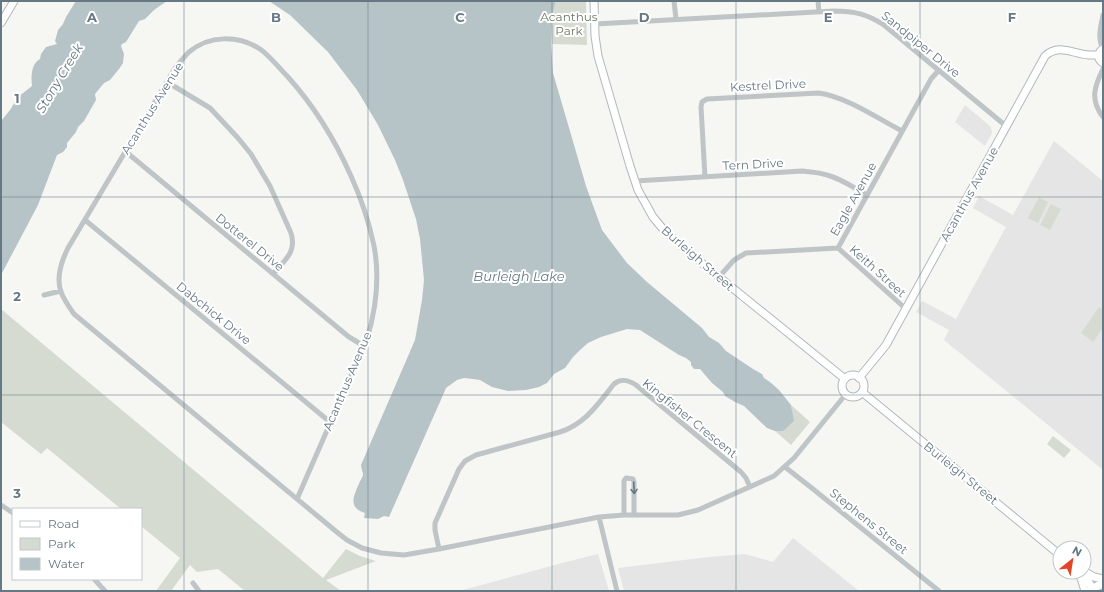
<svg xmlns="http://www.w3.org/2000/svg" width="1104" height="592" font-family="Montserrat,sans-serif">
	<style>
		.built { fill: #e4e5e4 }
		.green { fill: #d6dbd2 }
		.water { fill: #b6c4c7 }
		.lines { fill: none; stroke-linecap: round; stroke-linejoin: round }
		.secondary-casing { stroke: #b2b8bc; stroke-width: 9 }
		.primary-casing { stroke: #b1b6ba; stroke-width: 10 }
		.street { stroke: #bfc4c7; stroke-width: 5 }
		.secondary { stroke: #fff; stroke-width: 7 }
		.primary { stroke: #fff; stroke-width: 8 }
		.oneway { stroke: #657884 }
		.grid { fill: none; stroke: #657884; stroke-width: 1; stroke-opacity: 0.55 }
		.labels { text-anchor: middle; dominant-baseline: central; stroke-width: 4; stroke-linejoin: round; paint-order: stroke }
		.park-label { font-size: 12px; fill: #6a7b64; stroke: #fff }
		.street-label { font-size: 12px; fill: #657884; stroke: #fff }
		.water-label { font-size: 13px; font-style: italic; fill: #617a80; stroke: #fff }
		.grid-label { font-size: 13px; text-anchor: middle; font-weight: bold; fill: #657884; stroke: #fff; stroke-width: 4; stroke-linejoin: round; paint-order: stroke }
	</style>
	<rect width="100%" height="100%" fill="#f6f6f3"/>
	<!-- built -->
	<path class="built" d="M 965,105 L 991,127 L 992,133 L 985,146 L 955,122 Z
		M 1054,141 L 1103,181 L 1103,470 L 944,340 L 949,330 L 916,312 L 922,301 L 956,319 L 1006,227 L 973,208 L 979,196 L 1013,215 Z
		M 793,538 L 859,591 L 624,591 L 618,568 L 709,557 L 745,554 L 773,562 Z
		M 598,554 L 609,591 L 459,591 L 566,562 Z"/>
	<!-- green -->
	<path class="green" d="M 556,1 L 586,1 L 587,45 L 552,44 L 552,16 Z
		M 1039,197 L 1048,202 L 1038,223 L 1028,218 Z
		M 1051,204 L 1061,209 L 1050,230 L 1040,225 Z
		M 1099,307 L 1103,310 L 1103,328 L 1093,342 L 1081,333 Z
		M 1,309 L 323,578 L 346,549 L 360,556 L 376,561 L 326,580 L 341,591 L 245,591 L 218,569 L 197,572 L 190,565 L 171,591 L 156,591 L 180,558 L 141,526 L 141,509 L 121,509 L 47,448 L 41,454 L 1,422 Z
		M 791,405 L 810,422 L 791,445 L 775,431 L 783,431 L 792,412 Z
		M 1053,436 L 1071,450 L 1064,458 L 1047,444 Z"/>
	<!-- water -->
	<path class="water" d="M 76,1 L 167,1 L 154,10 L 145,19 L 139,21 L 126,42 L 122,44 L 121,46 L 124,54 L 123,63 L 119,69 L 110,80 L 104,83 L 95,94 L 96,100 L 84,121 L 78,127 L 76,132 L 67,143 L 67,147 L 63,152 L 57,155 L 38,205 L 1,275 L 1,121 L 10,110 L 18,97 L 32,86 C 31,77 31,64 40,59 L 41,54 L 46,47 L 57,44 L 55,41 L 58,30 L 63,24 L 66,17 Z
		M 269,1 L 556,1 L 552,16 L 551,45 L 553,73 L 586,186 L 602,230 L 627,263 L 647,282 L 702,328 L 709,337 L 719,343 L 726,351 L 753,369 L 762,374 L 764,378 L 770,382 L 779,390 L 791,405 L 794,421 L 783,431 L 775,431 L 767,428 L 744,406 L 735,402 L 725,396 L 723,392 L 712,383 L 700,369 L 694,369 L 691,365 L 691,362 L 686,358 L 679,355 L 640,330 L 627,329 L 601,337 L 588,343 L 580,350 L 573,357 L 565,368 L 554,374 L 547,383 L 539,387 L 526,390 L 508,391 L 492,387 L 480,380 L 473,379 L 464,378 L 457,380 L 446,388 L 443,395 L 389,517 L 384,516 L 378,519 L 364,518 L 365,513 C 346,507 355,494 360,481 C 361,481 363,475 363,475 C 363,472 361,468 361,465 L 415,340 L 422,300 L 424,280 L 420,239 L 416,219 L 403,180 L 395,160 L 378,125 L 357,90 L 328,52 L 290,15 Z"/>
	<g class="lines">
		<defs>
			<path id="secondary" d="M 594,1 L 595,36 L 598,56 L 630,166 L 638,190 L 653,217 L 663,229 L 693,256 L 845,379
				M 1,23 L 14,1
				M 1103,49 C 1097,53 1097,59 1103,63
				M842 386a11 11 0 1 1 22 0a11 11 0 1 1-22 0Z
				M 859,378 L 886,345 L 1045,56 C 1059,43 1073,54 1089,55 C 1092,55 1095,55 1099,55
				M 862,392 L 1060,555
				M 1084,571 L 1094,577 L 1103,579
				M 1077,572 L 1081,578 L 1085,591
				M 1083,572 L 1093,589"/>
			<path id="primary" d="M 1089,591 L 1103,583"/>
		</defs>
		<!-- secondary casing -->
		<use href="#secondary" class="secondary-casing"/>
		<!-- primary casing -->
		<use href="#primary" class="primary-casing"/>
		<!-- street -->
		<path class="street" d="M 674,1 L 676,19
			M 818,1 L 819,12
			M 1103,15 C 1101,26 1097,38 1103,48
			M 595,24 L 834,11 C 854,11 867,14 884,25 L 1006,126
			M 1103,69 C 1094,87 1090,100 1103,117
			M 167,82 L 210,108 L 238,138 L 251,154 L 270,186 L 291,233 C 297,252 285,260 273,274
			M 125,151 L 349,337 L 364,346
			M 705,177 L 701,107 L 702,102 L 707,99 L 819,93 C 849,98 875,117 902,131
			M 635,181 L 802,171 C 810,172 819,172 827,175 C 842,179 854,188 867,195
			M 85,220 L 330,422
			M 838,248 L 906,309
			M 719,277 L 734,260 L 746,253 L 838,248 L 931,79 L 939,70
			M 44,295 L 61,291
			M 785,467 L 813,489 L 939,591
			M 297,499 L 367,339 C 376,309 380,277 374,246 C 369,222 361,198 351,176 C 335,140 314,106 288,77 C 279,68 270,56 260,49 C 238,35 209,35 189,52 C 184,57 180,62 175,68 L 68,248 C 62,260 56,278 61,292 C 64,300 69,307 74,314 L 338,533 L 347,540 L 362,548 L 381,553 L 404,555 L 439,549 L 599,517 L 624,515 L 678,515 L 698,510 L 774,476 L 794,458 L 846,394
			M 1,505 L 13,513
			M 624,515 L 624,481 L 626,478 L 633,479 L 634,482 L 634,515
			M 599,517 L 617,591
			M 439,549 L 435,530 L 435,523 L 459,469 L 465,461 L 476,455 L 560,432 C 585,424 598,404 614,384 C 621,378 628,380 636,385 L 741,472 L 746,478 L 750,487
			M 94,579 L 105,591
			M 193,583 L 199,591"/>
		<!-- secondary -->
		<use href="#secondary" class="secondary"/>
		<!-- primary -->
		<use href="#primary" class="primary"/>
	</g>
	<!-- one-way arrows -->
	<defs><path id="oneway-shaft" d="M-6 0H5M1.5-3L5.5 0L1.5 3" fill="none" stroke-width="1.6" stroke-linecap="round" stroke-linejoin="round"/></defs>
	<use class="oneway" href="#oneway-shaft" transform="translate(634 488) rotate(87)"/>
	<!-- grid -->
	<path class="grid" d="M 184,1 L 184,591M 368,1 L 368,591M 552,1 L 552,591M 736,1 L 736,591M 920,1 L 920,591M 1,197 L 1103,197M 1,395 L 1103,395"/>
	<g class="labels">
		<!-- park labels -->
		<g class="park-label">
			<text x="569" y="16">Acanthus<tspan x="569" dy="14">Park</tspan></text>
		</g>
		<!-- street labels -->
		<g class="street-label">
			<text transform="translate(921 44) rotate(39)">Sandpiper Drive</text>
			<text transform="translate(768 85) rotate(-3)">Kestrel Drive</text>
			<text transform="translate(152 108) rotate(-58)">Acanthus Avenue</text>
			<text transform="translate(753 164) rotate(-3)">Tern Drive</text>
			<text transform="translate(969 194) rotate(-61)">Acanthus Avenue</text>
			<text transform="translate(853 199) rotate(-61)">Eagle Avenue</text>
			<text transform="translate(250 242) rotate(39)">Dotterel Drive</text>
			<text transform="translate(698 258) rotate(41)">Burleigh Street</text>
			<text transform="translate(878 271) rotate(42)">Keith Street</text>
			<text transform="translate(214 313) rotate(39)">Dabchick Drive</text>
			<text transform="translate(347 381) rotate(-67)">Acanthus Avenue</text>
			<text transform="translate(690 418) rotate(39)">Kingfisher Crescent</text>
			<text transform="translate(961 473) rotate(39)">Burleigh Street</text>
			<text transform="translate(869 521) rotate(39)">Stephens Street</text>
		</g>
		<!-- water labels -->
		<g class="water-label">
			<text transform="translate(59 78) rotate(-59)">Stony Creek</text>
			<text x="519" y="276">Burleigh Lake</text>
		</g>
	</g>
	<g class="grid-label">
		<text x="92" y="22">A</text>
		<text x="276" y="22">B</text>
		<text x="460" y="22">C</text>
		<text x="644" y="22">D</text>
		<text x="828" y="22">E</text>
		<text x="1012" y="22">F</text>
		<text x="17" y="103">1</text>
		<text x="17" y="301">2</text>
		<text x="17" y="498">3</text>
	</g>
	<!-- border -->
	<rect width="1104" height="592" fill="none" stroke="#657884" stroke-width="4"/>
	<!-- legend -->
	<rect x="12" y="508" width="130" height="72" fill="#ffffff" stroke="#c1c9ce"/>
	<rect x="20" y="521" width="20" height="6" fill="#ffffff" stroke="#c1c9ce"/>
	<text x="48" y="528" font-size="12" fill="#657884">Road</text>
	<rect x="20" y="538" width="20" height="12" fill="#d6dbd2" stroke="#c1c9ce"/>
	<text x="48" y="548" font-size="12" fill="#657884">Park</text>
	<rect x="20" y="558" width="20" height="12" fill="#b6c4c7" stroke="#c1c9ce"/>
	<text x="48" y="568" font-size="12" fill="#657884">Water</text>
	<!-- north arrow -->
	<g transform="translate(1072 560) rotate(30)"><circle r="19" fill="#ffffff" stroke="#c1c9ce"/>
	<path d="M0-3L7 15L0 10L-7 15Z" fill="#e24627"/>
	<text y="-6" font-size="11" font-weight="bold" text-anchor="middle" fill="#657884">N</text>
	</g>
</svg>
